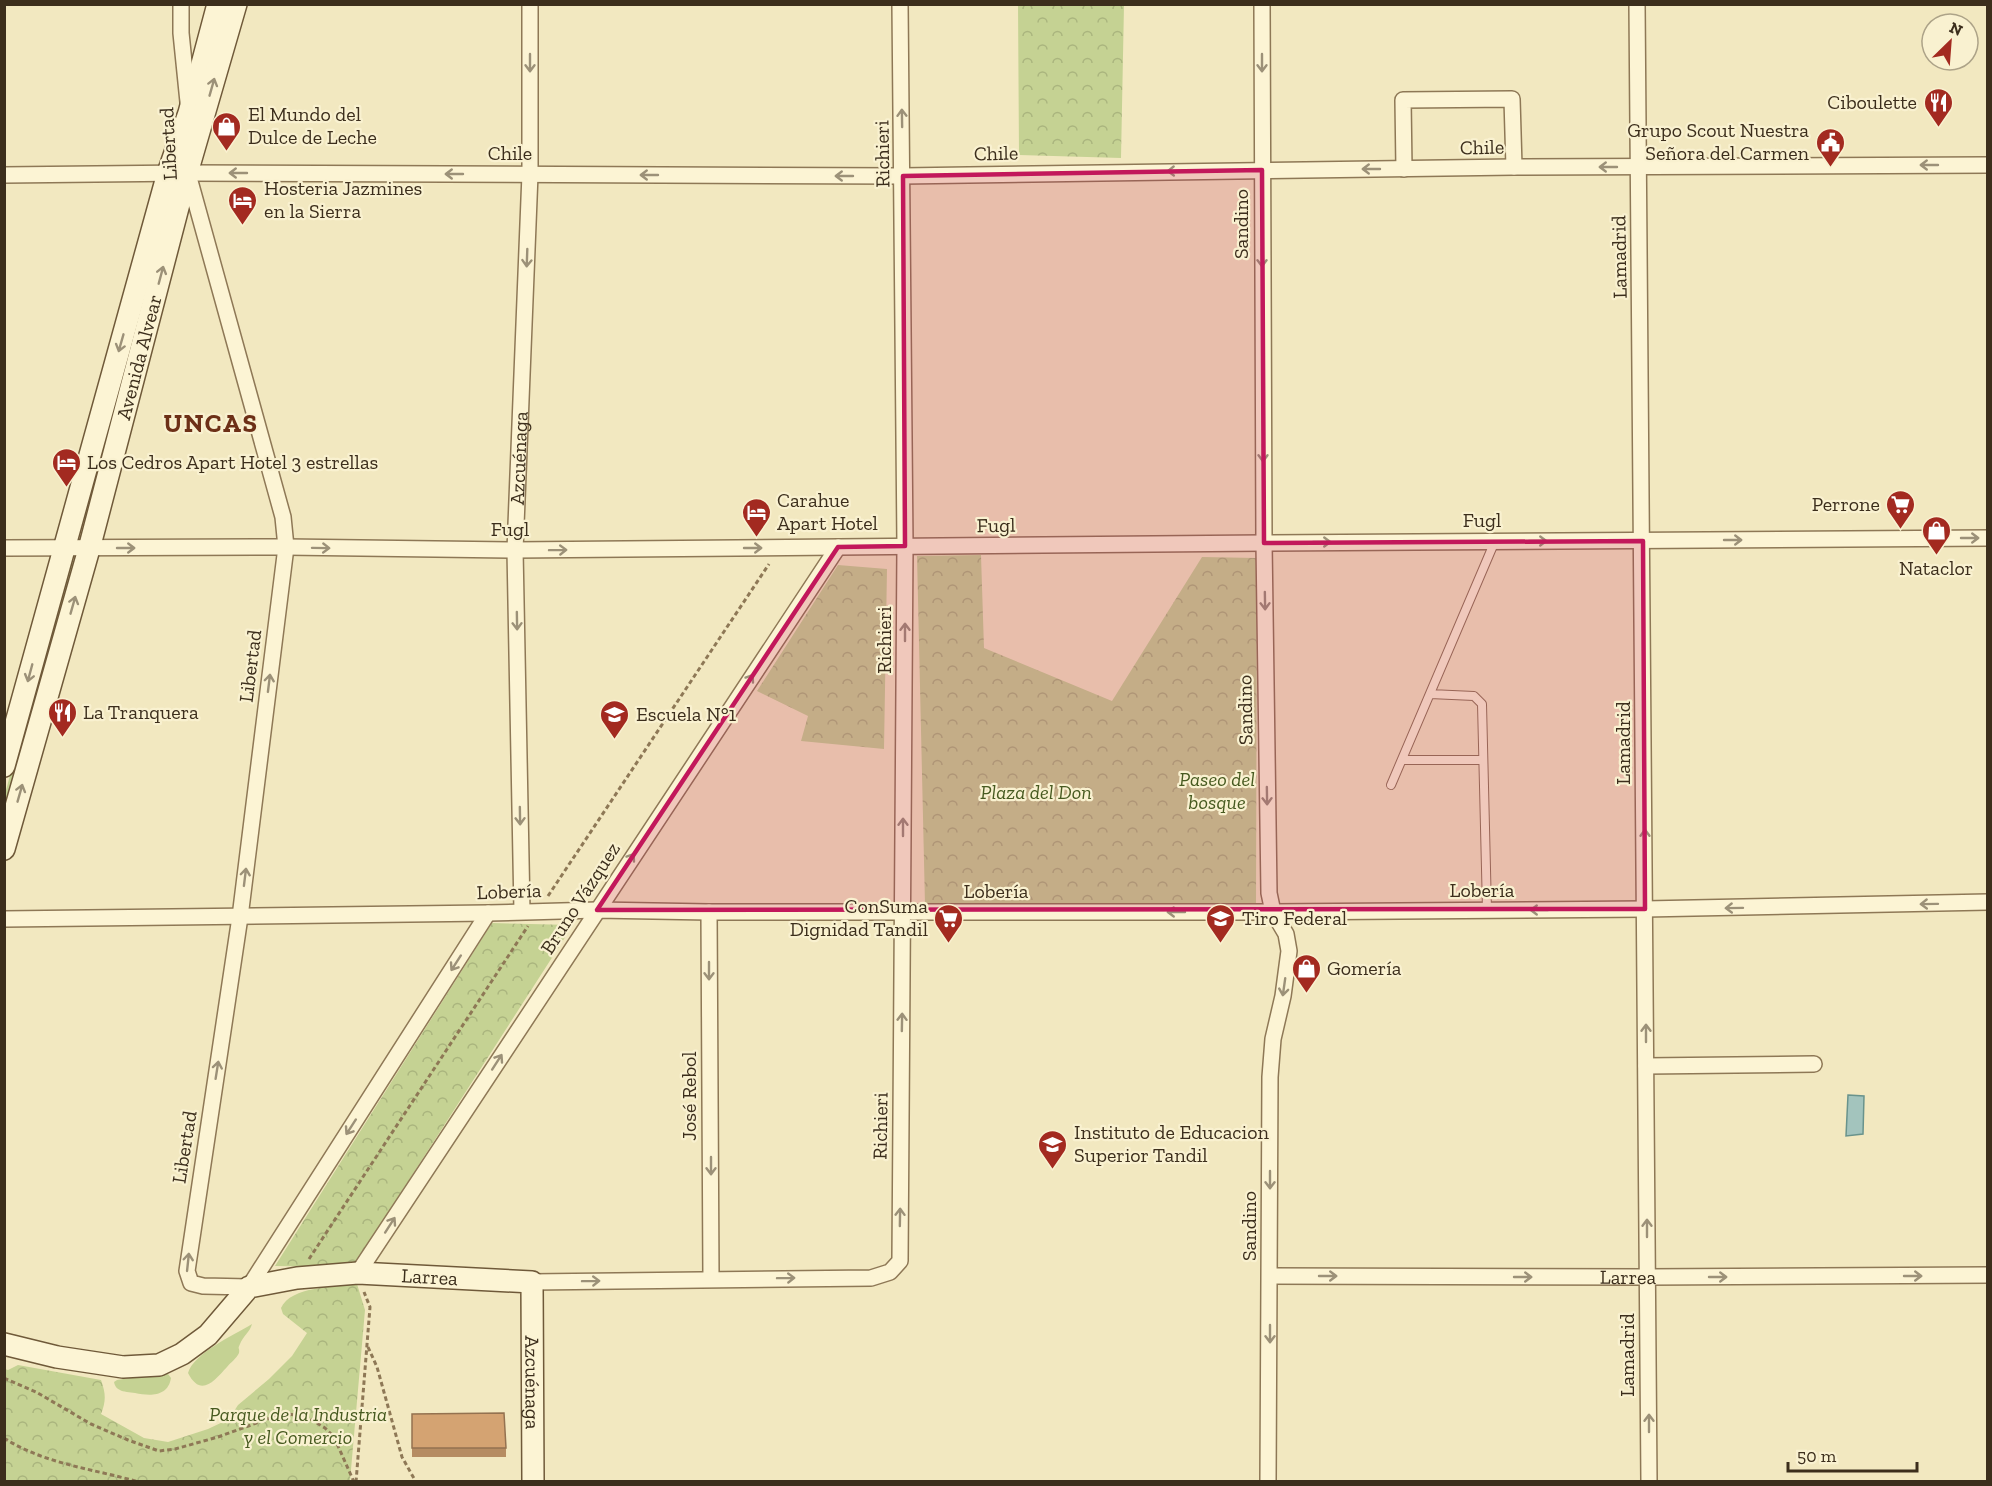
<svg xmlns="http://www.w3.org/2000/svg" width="1992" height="1486" font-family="'Zilla Slab',serif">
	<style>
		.grass { fill: #c5d293 }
		.park { fill: url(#park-crowns) }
		.water { fill: #a3c4bd; stroke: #69938c; stroke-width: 1.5 }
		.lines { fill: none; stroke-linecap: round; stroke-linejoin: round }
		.service-casing { stroke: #8e7856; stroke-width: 10 }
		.minor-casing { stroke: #8e7856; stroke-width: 18 }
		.secondary-casing { stroke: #6f5939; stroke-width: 24 }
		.path { stroke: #8e7856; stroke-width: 3; stroke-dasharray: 4.5 3; stroke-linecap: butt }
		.service { stroke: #fcf4d4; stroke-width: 8 }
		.minor { stroke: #fcf4d4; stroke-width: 15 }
		.secondary { stroke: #fcf4d4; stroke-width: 21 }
		.wall { fill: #b68c62 }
		.building { fill: #d4a372; stroke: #947250; stroke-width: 1.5 }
		.oneway { stroke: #9c9178 }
		.marked { fill: #c2185b; fill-opacity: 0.2; stroke: #c2185b; stroke-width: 4.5; stroke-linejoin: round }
		.labels { text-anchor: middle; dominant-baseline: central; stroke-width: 4.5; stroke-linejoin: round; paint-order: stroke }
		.poi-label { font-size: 20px; fill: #3c2e1c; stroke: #f9f1d0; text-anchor: start }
		.street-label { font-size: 20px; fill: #3c2e1c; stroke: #f9f1d0 }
		.park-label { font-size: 20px; font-style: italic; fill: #475a20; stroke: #f9f1d0 }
		.district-label { font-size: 26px; font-weight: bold; letter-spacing: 1.5px; fill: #6d3017; stroke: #f9f1d0 }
	</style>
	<defs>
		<pattern id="park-crowns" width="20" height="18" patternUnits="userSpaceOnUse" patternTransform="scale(1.5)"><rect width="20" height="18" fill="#c5d293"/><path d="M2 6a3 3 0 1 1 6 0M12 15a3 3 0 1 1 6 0" fill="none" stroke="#aab57e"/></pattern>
	</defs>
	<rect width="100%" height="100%" fill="#f2e8c0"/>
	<!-- grass -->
	<path class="grass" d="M 67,562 L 74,563 L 5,817 L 5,794 Z
		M 252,1324 C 250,1332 243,1336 240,1344 C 237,1350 240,1347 239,1353 C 237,1358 230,1363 227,1367 C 214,1381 201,1398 188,1373 C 194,1353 234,1335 252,1324 Z
		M 162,1373 L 168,1374 L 171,1378 C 168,1397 150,1396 135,1393 C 130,1392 123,1392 120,1390 C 116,1388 115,1386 114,1382 L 117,1380 Z"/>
	<!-- park -->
	<path class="park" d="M 1018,5 L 1124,5 L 1121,158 L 1019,155 Z
		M 981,555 L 984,648 L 1112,701 L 1202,557 L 1257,558 L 1256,903 L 925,905 L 917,556 Z
		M 838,565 L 887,569 L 884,749 L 801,741 L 808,716 L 757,691 Z
		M 492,923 L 573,925 L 353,1267 L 275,1266 Z
		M 357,1284 L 365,1310 L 350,1481 L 5,1481 L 5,1369 L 8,1370 L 18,1365 L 101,1380 C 106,1394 106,1401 101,1414 L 144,1438 L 168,1442 L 208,1429 L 229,1419 L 238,1405 L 269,1379 L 292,1356 L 307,1333 L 283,1314 L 281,1308 C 291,1286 335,1287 357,1284 Z"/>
	<!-- water -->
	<path class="water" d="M 1848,1095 L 1864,1096 L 1863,1134 L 1846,1136 Z"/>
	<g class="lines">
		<defs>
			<path id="service" d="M 1430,694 L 1474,696 L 1482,704 L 1487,910
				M 1402,760 L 1483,760
				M 1391,785 L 1495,541"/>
			<g id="minor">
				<path d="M 181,4 L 181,33 L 188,102"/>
				<path d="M 1262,4 L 1264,543 L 1269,893 L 1273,912 L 1286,934 L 1289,951 L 1283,996 L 1273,1039 L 1270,1077 L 1268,1482"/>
				<path d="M 1637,4 L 1649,1482"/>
				<path d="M 1404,169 L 1403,100 L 1512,99 L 1514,167"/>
				<path d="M 188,174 L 283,517 L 286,547 L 240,917 L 187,1271 L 191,1283 L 203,1286 L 249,1287 L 488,913"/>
				<path d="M 4,175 L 187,173 L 903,176 L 1514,167 L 1988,165"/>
				<path d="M 4,548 L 286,547 L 515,550 L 1264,543 L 1988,538"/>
				<path id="s1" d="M 522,911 L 515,550 L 530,174 L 530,4"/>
				<path d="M 709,912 L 711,1279"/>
				<path d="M 4,919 L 488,913 L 597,910 L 709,912 L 1273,912 L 1645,909 L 1988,902"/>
				<path d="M 1646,1066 L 1814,1064"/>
				<path d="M 358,1273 L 838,547"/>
				<path id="s2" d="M 1270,1276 L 1648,1277 L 1988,1275"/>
				<path d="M 532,1282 L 871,1278 L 890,1272 L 900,1261 L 905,546 L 900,4"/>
			</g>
			<g id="secondary">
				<path d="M 4,766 L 168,173 L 189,113 L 218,4"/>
				<path id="s3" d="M 4,849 L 89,549 L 187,173 L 236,4"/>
				<path id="s4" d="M 4,1344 L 57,1357 L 123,1367 L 159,1365 L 182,1354 L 208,1335 L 249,1287 L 297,1278 L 358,1273 L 532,1282 L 533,1482"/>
			</g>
		</defs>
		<!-- service casing -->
		<use href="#service" class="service-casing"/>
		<!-- minor casing -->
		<use href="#minor" class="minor-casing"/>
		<!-- secondary casing -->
		<use href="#secondary" class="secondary-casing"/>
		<!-- path -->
		<path class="path" d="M 548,896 L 769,564
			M 309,1259 L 528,926
			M 368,1347 L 377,1367 L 402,1457 L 416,1482
			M 4,1378 L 36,1392 L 91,1424 L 128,1440 L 159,1451 L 175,1449 L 218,1437 L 284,1413 L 309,1418 L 325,1428 L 334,1437 L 354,1482
			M 4,1438 C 44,1464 94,1469 139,1482
			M 356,1482 L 370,1307 L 364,1292"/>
		<!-- service -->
		<use href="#service" class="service"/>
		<!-- minor -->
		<use href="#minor" class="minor"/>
		<!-- secondary -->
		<use href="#secondary" class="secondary"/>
	</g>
	<!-- wall -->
	<path class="wall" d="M 412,1414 L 506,1448 L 506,1457 L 412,1457 Z"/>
	<!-- building -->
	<path class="building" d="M 504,1413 L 506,1448 L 412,1448 L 412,1414 Z"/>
	<!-- one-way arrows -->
	<defs><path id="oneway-shaft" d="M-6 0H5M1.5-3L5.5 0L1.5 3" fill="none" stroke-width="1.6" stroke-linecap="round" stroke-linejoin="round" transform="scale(1.5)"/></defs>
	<g class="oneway">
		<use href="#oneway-shaft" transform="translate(530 63) rotate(90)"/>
		<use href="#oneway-shaft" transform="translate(1262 63) rotate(90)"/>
		<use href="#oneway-shaft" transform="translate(212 87) rotate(-74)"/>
		<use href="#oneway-shaft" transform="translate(902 118) rotate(-91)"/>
		<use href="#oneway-shaft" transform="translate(1929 165) rotate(180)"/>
		<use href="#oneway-shaft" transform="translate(1608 167) rotate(180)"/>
		<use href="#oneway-shaft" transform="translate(1371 169) rotate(180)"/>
		<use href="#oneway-shaft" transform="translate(1176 171) rotate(179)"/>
		<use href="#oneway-shaft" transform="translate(238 173) rotate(-180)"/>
		<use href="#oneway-shaft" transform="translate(454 174) rotate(-180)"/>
		<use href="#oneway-shaft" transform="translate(649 175) rotate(-180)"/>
		<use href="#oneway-shaft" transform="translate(844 176) rotate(-180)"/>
		<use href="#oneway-shaft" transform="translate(527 258) rotate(92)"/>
		<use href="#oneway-shaft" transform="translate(1262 258) rotate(90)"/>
		<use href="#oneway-shaft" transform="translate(161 275) rotate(-75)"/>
		<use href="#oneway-shaft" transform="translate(121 343) rotate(106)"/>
		<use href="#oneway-shaft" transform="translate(1263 453) rotate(90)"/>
		<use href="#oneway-shaft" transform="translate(1970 538)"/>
		<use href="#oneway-shaft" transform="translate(1733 540)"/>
		<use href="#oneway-shaft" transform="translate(1538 541)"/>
		<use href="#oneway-shaft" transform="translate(1322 542)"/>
		<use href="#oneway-shaft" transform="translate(126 548)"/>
		<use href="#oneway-shaft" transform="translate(321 548) rotate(1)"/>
		<use href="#oneway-shaft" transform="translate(753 548)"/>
		<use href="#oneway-shaft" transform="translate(558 550) rotate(-1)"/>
		<use href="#oneway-shaft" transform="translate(1265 601) rotate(89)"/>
		<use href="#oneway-shaft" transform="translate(73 605) rotate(-74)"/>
		<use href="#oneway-shaft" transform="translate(517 621) rotate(89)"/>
		<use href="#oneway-shaft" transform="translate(905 632) rotate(-90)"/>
		<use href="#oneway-shaft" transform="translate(30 673) rotate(105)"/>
		<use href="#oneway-shaft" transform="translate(748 682) rotate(-56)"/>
		<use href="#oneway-shaft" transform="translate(269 683) rotate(-83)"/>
		<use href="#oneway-shaft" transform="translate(20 793) rotate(-74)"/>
		<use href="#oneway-shaft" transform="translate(1267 796) rotate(89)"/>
		<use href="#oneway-shaft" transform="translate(520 816) rotate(89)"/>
		<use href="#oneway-shaft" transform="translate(903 827) rotate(-90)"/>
		<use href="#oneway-shaft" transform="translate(1645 838) rotate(-90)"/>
		<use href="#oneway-shaft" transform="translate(629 861) rotate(-56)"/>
		<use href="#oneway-shaft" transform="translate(245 877) rotate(-83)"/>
		<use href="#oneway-shaft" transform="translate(1929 904) rotate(179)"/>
		<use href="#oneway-shaft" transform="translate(1734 908) rotate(179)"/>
		<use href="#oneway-shaft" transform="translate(1539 910) rotate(180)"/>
		<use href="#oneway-shaft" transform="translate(1176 912) rotate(-180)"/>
		<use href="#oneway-shaft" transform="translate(456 963) rotate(123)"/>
		<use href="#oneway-shaft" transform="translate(709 971) rotate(90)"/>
		<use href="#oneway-shaft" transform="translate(1284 987) rotate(98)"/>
		<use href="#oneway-shaft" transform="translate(902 1022) rotate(-89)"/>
		<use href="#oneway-shaft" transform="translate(1646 1033) rotate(-90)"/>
		<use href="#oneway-shaft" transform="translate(497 1062) rotate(-57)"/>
		<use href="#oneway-shaft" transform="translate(217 1070) rotate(-81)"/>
		<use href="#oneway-shaft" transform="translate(351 1127) rotate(123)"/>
		<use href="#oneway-shaft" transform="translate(711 1166) rotate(90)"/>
		<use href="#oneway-shaft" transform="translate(1270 1180) rotate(90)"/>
		<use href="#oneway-shaft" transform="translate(900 1217) rotate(-89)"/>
		<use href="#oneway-shaft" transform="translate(390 1225) rotate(-57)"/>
		<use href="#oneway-shaft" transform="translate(1647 1228) rotate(-90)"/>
		<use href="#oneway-shaft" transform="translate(188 1262) rotate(-84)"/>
		<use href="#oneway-shaft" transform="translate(1328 1276)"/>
		<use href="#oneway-shaft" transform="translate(1913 1276)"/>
		<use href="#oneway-shaft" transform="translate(1523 1277)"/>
		<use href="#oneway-shaft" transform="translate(1718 1277)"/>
		<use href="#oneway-shaft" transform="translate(786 1278) rotate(-1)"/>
		<use href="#oneway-shaft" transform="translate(591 1281) rotate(-1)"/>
		<use href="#oneway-shaft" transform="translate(1270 1334) rotate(90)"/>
		<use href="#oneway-shaft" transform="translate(1649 1423) rotate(-90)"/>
	</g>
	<!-- marked area -->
	<path class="marked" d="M 1262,170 L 1264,543 L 1643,541 L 1645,909 L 597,910 L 838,547 L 905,546 L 903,176 Z"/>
	<!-- icons -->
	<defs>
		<symbol id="restaurant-pin" viewBox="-11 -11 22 30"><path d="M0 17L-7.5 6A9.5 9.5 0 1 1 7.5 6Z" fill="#a32a20" stroke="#f9f1d0"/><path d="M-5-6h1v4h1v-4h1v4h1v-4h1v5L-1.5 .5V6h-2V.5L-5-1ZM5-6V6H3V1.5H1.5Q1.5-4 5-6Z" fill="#fff"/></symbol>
		<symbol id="shop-pin" viewBox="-11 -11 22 30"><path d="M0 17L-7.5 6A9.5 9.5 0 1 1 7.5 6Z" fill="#a32a20" stroke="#f9f1d0"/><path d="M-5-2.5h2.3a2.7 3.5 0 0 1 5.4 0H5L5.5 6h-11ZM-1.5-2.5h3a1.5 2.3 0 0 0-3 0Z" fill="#fff"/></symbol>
		<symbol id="civic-pin" viewBox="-11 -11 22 30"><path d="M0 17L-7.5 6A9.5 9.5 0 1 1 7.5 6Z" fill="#a32a20" stroke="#f9f1d0"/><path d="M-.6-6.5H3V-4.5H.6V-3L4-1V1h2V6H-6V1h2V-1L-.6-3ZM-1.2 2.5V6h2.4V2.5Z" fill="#fff"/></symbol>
		<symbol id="hotel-pin" viewBox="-11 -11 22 30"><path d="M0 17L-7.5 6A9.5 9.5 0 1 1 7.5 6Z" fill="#a32a20" stroke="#f9f1d0"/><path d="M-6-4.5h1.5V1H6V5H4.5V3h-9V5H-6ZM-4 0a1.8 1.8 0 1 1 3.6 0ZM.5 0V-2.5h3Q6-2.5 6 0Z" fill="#fff"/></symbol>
		<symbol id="supermarket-pin" viewBox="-11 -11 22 30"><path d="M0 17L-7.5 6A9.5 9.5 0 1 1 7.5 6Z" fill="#a32a20" stroke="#f9f1d0"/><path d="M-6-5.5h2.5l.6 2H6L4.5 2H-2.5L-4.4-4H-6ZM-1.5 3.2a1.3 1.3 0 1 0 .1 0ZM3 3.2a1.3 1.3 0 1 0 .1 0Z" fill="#fff"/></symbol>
		<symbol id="school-pin" viewBox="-11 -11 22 30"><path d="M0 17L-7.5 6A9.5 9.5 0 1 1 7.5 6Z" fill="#a32a20" stroke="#f9f1d0"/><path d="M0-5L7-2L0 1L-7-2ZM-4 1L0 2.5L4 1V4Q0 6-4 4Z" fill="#fff"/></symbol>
	</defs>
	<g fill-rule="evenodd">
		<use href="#restaurant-pin" x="1922" y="86" width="33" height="45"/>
		<use href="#shop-pin" x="210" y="110" width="33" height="45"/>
		<use href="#civic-pin" x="1814" y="126" width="33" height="45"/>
		<use href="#hotel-pin" x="226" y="184" width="33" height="45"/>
		<use href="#hotel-pin" x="50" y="446" width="33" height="45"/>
		<use href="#supermarket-pin" x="1884" y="488" width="33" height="45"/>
		<use href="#hotel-pin" x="740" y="496" width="33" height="45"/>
		<use href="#shop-pin" x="1920" y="514" width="33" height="45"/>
		<use href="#restaurant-pin" x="46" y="696" width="33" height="45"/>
		<use href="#school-pin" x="598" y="698" width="33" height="45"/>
		<use href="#supermarket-pin" x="932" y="902" width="33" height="45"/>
		<use href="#school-pin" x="1204" y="902" width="33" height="45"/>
		<use href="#shop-pin" x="1290" y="952" width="33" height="45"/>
		<use href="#school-pin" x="1036" y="1128" width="33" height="45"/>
	</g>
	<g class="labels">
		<!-- poi labels -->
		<g class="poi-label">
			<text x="1917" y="102" text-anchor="end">Ciboulette</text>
			<text x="248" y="114">El Mundo del<tspan x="248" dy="23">Dulce de Leche</tspan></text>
			<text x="1809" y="130" text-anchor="end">Grupo Scout Nuestra<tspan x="1809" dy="23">Señora del Carmen</tspan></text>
			<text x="264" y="188">Hosteria Jazmines<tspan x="264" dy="23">en la Sierra</tspan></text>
			<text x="87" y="462">Los Cedros Apart Hotel 3 estrellas</text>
			<text x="777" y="500">Carahue<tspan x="777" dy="23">Apart Hotel</tspan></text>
			<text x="1880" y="504" text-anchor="end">Perrone</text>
			<text x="1936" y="568" text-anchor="middle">Nataclor</text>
			<text x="83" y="712">La Tranquera</text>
			<text x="636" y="714">Escuela N°1</text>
			<text x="928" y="906" text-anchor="end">ConSuma<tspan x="928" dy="23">Dignidad Tandil</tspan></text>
			<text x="1242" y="918">Tiro Federal</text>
			<text x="1327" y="968">Gomería</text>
			<text x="1074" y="1132">Instituto de Educacion<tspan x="1074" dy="23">Superior Tandil</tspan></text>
		</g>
		<!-- street labels -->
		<g class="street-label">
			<text transform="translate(168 144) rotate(-93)">Libertad</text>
			<text transform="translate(1482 147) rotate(-1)">Chile</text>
			<text x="510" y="153">Chile</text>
			<text transform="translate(996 153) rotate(-1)">Chile</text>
			<text transform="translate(882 154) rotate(-91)">Richieri</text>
			<text transform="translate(1241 224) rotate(-90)">Sandino</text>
			<text transform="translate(1619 257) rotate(-91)">Lamadrid</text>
			<text stroke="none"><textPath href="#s3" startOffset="510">Avenida Alvear</textPath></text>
			<text stroke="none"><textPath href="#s1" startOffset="453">Azcuénaga</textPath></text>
			<text x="1482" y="520">Fugl</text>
			<text transform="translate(996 525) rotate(-1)">Fugl</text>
			<text x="510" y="529">Fugl</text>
			<text transform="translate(884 640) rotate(-90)">Richieri</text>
			<text transform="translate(250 666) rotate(-83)">Libertad</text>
			<text transform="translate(1245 710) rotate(-91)">Sandino</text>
			<text transform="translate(1623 743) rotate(-90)">Lamadrid</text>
			<text x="1482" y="890">Lobería</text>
			<text transform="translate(509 891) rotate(-2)">Lobería</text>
			<text x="996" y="891">Lobería</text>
			<text transform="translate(580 898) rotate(-57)">Bruno Vázquez</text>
			<text transform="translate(689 1096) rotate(-90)">José Rebol</text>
			<text transform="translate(880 1126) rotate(-89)">Richieri</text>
			<text transform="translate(184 1147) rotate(-81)">Libertad</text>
			<text transform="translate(1249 1226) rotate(-90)">Sandino</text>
			<text stroke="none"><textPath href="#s4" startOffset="460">Larrea</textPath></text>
			<text stroke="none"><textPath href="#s2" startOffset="358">Larrea</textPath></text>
			<text transform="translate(1627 1355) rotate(-90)">Lamadrid</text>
			<text stroke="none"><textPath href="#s4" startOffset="663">Azcuénaga</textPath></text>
		</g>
		<!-- park labels -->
		<g class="park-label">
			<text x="1217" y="779">Paseo del<tspan x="1217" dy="23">bosque</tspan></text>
			<text x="1036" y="792">Plaza del Don</text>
			<text x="298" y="1414">Parque de la Industria<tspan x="298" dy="23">y el Comercio</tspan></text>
		</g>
		<!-- district labels -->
		<g class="district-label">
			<text x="211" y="423">UNCAS</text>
		</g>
	</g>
	<!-- border -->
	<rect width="1992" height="1486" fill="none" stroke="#3c2e1c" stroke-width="12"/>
	<!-- north arrow -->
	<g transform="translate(1950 42) rotate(25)"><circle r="28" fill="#f9f1d0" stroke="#ada388" stroke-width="1.5"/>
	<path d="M0-4.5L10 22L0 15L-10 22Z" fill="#a32a20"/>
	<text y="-9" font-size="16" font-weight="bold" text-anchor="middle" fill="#3c2e1c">N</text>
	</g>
	<!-- scale -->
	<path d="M1788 1462v9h129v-9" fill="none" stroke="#3c2e1c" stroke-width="3"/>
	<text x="1797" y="1462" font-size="18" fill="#3c2e1c" stroke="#f9f1d0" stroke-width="4.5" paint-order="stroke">50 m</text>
</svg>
